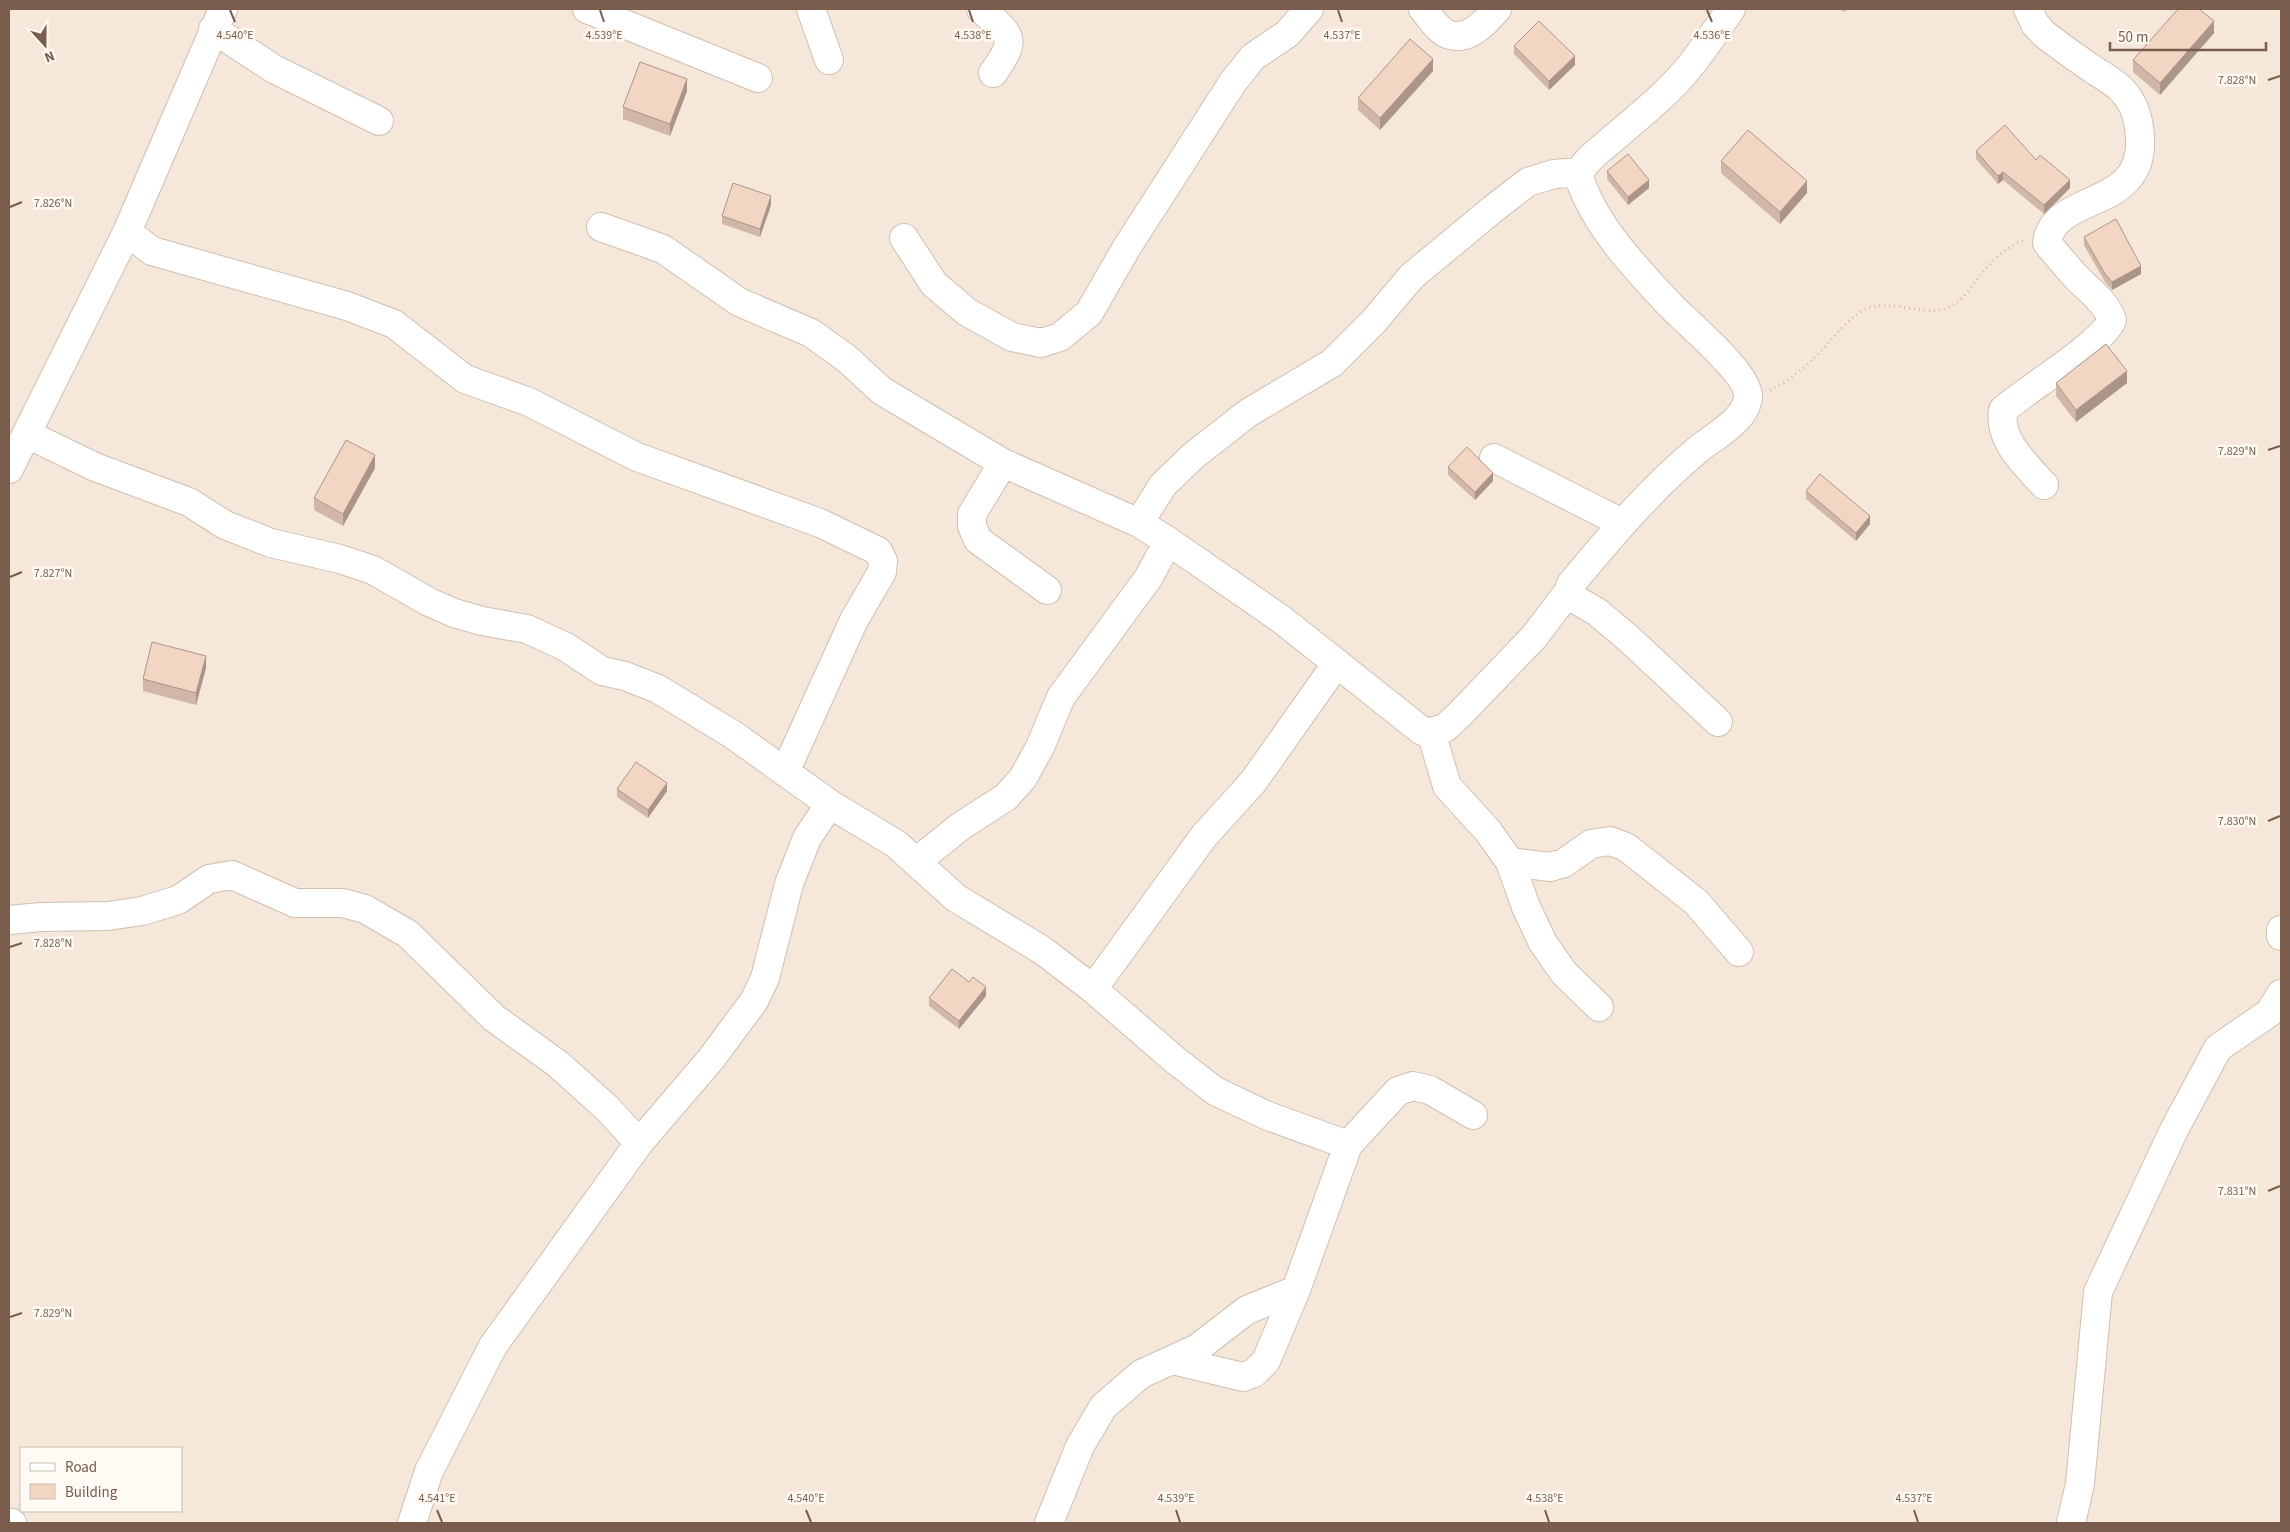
<svg xmlns="http://www.w3.org/2000/svg" width="2290" height="1532" font-family="'Source Sans 3',sans-serif">
	<style>
		.residential { fill: #f5e8da; fill-rule: evenodd }
		.lines { fill: none; stroke-linecap: round; stroke-linejoin: round }
		.minor-casing { stroke: #d1beb0; stroke-width: 30 }
		.path { stroke: #d9b8a5; stroke-width: 3; stroke-dasharray: 1 4; stroke-linecap: butt }
		.minor { stroke: #fff; stroke-width: 28 }
		.wall { fill: #d1b7a8 }
		.shaded-wall { fill: #aa9588 }
		.building { fill: #f3d5c3; stroke: #aa9588 }
		.ticks { fill: none; stroke: #7a5c4d; stroke-width: 2 }
		.ticks-label { font-size: 12px; text-anchor: middle; fill: #7a5c4d; stroke: #fffaf3; stroke-width: 5; stroke-linejoin: round; paint-order: stroke }
	</style>
	<rect width="100%" height="100%" fill="#fdf6ec"/>
	<!-- residential -->
	<path class="residential" d="M 9,9 L 2281,9 L 2281,1523 L 9,1523 ZM 21,1448 L 181,1448 L 181,1511 L 21,1511 Z"/>
	<g class="lines">
		<defs>
			<path id="minor" d="M 587,9 L 758,78
				M 811,9 L 829,60
				M 981,9 C 1012,36 1018,38 993,73
				M 1423,9 C 1429,16 1438,30 1447,34 C 1467,43 1486,22 1497,9
				M 2028,9 L 2035,24 L 2044,34 C 2061,47 2079,60 2097,72 C 2105,77 2115,83 2122,90 C 2135,104 2139,119 2140,138 C 2144,212 2054,191 2047,243 C 2057,255 2066,266 2076,277 C 2089,290 2106,302 2112,320 C 2101,345 2028,388 2003,410 C 1998,440 2025,464 2044,485
				M 213,29 L 274,69 L 379,121
				M 601,227 L 663,249 L 739,302 L 811,333 L 846,358 L 882,391 L 1003,463 L 1139,523 L 1168,541 L 1281,619 L 1422,731 L 1431,732 L 1445,728 L 1460,714 L 1534,637 L 1568,592
				M 127,232 L 152,251 L 347,306 L 394,324 L 465,379 L 529,402 L 637,457 L 820,523 L 878,551 L 883,561 L 882,572 L 854,620 L 785,772
				M 904,238 L 934,284 L 967,312 L 1012,337 L 1041,343 L 1060,337 L 1089,313 L 1127,247 L 1233,82 L 1253,57 L 1287,34 L 1309,9
				M 27,434 L 95,467 L 189,502 L 225,525 L 271,543 L 340,559 L 373,570 L 429,602 L 454,613 L 482,621 L 527,629 L 566,647 L 602,671 L 625,676 L 658,689 L 732,734 L 830,804 L 896,844 L 956,898 L 1042,950 L 1093,989 L 1175,1060 L 1215,1091 L 1268,1116 L 1348,1145
				M 1494,458 L 1622,523
				M 1003,463 L 972,514 L 972,526 L 978,540 L 1047,590
				M 9,469 L 127,232 L 223,9
				M 1139,523 L 1163,485 L 1193,456 L 1248,413 L 1332,363 L 1374,321 L 1412,276 L 1493,209 L 1528,182 L 1554,174 L 1580,172
				M 1718,722 L 1628,638 L 1597,612 L 1573,598 L 1568,592 L 1571,584 C 1611,536 1652,487 1701,447 C 1717,435 1745,420 1748,398 C 1751,375 1686,322 1670,305 C 1641,274 1603,234 1586,195 C 1583,188 1579,180 1580,173 C 1584,161 1600,150 1609,142 C 1637,118 1668,94 1691,65 C 1705,47 1718,28 1731,9
				M 1431,732 L 1447,786 L 1488,831 L 1510,862 L 1526,907 L 1543,943 L 1564,973 L 1599,1007
				M 916,862 L 961,826 L 1006,797 L 1023,778 L 1040,747 L 1061,697 L 1149,577 L 1168,541
				M 1510,862 L 1550,867 L 1564,863 L 1591,844 L 1610,841 L 1626,847 L 1696,902 L 1739,952
				M 9,920 L 41,917 L 108,916 L 142,911 L 178,900 L 209,879 L 232,875 L 295,903 L 343,903 L 365,909 L 408,934 L 494,1018 L 558,1064 L 608,1109 L 639,1143
				M 2281,930 L 2281,936
				M 1093,989 L 1204,836 L 1253,782 L 1337,663
				M 1172,1360 L 1243,1377 L 1254,1373 L 1266,1361 L 1296,1290 L 1348,1145 L 1398,1091 L 1413,1086 L 1430,1090 L 1473,1115
				M 9,1523 L 12,1523
				M 412,1523 L 429,1471 L 493,1346 L 639,1143 L 711,1059 L 754,1001 L 765,978 L 789,884 L 807,838 L 830,804
				M 1049,1523 L 1080,1446 L 1103,1407 L 1141,1374 L 1196,1349 L 1247,1310 L 1296,1290
				M 2071,1523 L 2080,1484 L 2098,1292 L 2174,1130 L 2218,1048 L 2269,1013 L 2281,994"/>
		</defs>
		<!-- minor casing -->
		<use href="#minor" class="minor-casing"/>
		<!-- path -->
		<path class="path" d="M 1770,390 C 1786,382 1800,372 1813,359 C 1828,345 1850,314 1869,308 C 1896,299 1924,318 1949,307 C 1960,303 1969,290 1976,281 C 1990,263 2003,248 2025,240"/>
		<!-- minor -->
		<use href="#minor" class="minor"/>
	</g>
	<!-- wall -->
	<path class="wall" d="M 1839,9 L 1847,9 L 1845,12 Z
		M 2214,33 L 2160,95 L 2133,72 L 2133,60 Z
		M 1514,46 L 1575,65 L 1549,90 L 1514,54 Z
		M 1433,71 L 1380,130 L 1358,110 L 1358,98 Z
		M 687,91 L 670,136 L 623,119 L 623,107 Z
		M 1976,151 L 2036,160 L 2070,188 L 2044,214 L 2003,180 L 1998,184 L 1976,159 Z
		M 1721,161 L 1807,193 L 1780,224 L 1721,173 Z
		M 1607,171 L 1649,188 L 1628,205 L 1607,179 Z
		M 771,205 L 760,237 L 722,224 L 722,216 Z
		M 2084,237 L 2141,274 L 2112,290 L 2105,282 L 2084,245 Z
		M 2056,383 L 2127,383 L 2076,422 L 2056,396 Z
		M 1448,467 L 1493,481 L 1475,500 L 1448,475 Z
		M 375,468 L 343,526 L 314,510 L 314,498 Z
		M 1806,491 L 1870,524 L 1856,541 L 1806,499 Z
		M 206,668 L 196,705 L 143,691 L 143,679 Z
		M 617,789 L 667,791 L 648,818 L 617,797 Z
		M 969,982 L 986,996 L 959,1029 L 929,1006 L 929,998 Z"/>
	<!-- shaded-wall -->
	<path class="shaded-wall" d="M 2214,21 L 2214,33 L 2160,95 L 2160,83 Z
		M 1575,56 L 1575,65 L 1549,90 L 1549,81 Z
		M 1433,59 L 1433,71 L 1380,130 L 1380,118 Z
		M 687,79 L 687,91 L 670,136 L 670,124 Z
		M 2003,172 L 2003,180 L 1998,184 L 1998,176 Z
		M 1649,180 L 1649,188 L 1628,205 L 1628,197 Z
		M 2070,180 L 2070,188 L 2044,214 L 2044,205 Z
		M 1807,181 L 1807,193 L 1780,224 L 1780,212 Z
		M 771,196 L 771,205 L 760,237 L 760,229 Z
		M 2141,266 L 2141,274 L 2112,290 L 2112,282 Z
		M 2127,371 L 2127,383 L 2076,422 L 2076,410 Z
		M 375,455 L 375,468 L 343,526 L 343,514 Z
		M 1493,473 L 1493,481 L 1475,500 L 1475,492 Z
		M 1870,516 L 1870,524 L 1856,541 L 1856,533 Z
		M 206,656 L 206,668 L 196,705 L 196,693 Z
		M 667,783 L 667,791 L 648,818 L 648,810 Z
		M 986,987 L 986,996 L 959,1029 L 959,1021 Z"/>
	<!-- building -->
	<path class="building" d="M 2178,9 L 2199,9 L 2214,21 L 2160,83 L 2133,60 Z
		M 1539,21 L 1575,56 L 1549,81 L 1514,46 Z
		M 1410,39 L 1433,59 L 1380,118 L 1358,98 Z
		M 640,62 L 687,79 L 670,124 L 623,107 Z
		M 2005,125 L 2036,160 L 2040,155 L 2070,180 L 2044,205 L 2003,172 L 1998,176 L 1976,151 Z
		M 1748,130 L 1807,181 L 1780,212 L 1721,161 Z
		M 1628,154 L 1649,180 L 1628,197 L 1607,171 Z
		M 733,183 L 771,196 L 760,229 L 722,216 Z
		M 2116,219 L 2141,266 L 2112,282 L 2105,274 L 2084,237 Z
		M 2106,344 L 2127,371 L 2076,410 L 2056,383 Z
		M 346,440 L 375,455 L 343,514 L 314,498 Z
		M 1467,447 L 1493,473 L 1475,492 L 1448,467 Z
		M 1820,474 L 1870,516 L 1856,533 L 1806,491 Z
		M 152,642 L 206,656 L 196,693 L 143,679 Z
		M 636,762 L 667,783 L 648,810 L 617,789 Z
		M 952,969 L 969,982 L 973,977 L 986,987 L 959,1021 L 929,998 Z"/>
	<!-- ticks -->
	<path class="ticks" d="M 230,10 L 235,22M 600,10 L 604,22M 969,10 L 973,22M 1338,10 L 1342,22M 1707,10 L 1712,22M 2268,80 L 2280,76M 10,207 L 22,202M 2268,450 L 2280,446M 10,577 L 22,572M 2268,821 L 2280,816M 10,947 L 22,943M 2268,1191 L 2280,1186M 10,1317 L 22,1313M 437,1510 L 442,1522M 806,1510 L 811,1522M 1176,1510 L 1180,1522M 1545,1510 L 1549,1522M 1914,1510 L 1918,1522"/>
	<g class="ticks-label">
		<text x="235" y="39">4.540°E</text>
		<text x="604" y="39">4.539°E</text>
		<text x="973" y="39">4.538°E</text>
		<text x="1342" y="39">4.537°E</text>
		<text x="1712" y="39">4.536°E</text>
		<text x="2237" y="84">7.828°N</text>
		<text x="53" y="207">7.826°N</text>
		<text x="2237" y="455">7.829°N</text>
		<text x="53" y="577">7.827°N</text>
		<text x="2237" y="825">7.830°N</text>
		<text x="53" y="947">7.828°N</text>
		<text x="2237" y="1195">7.831°N</text>
		<text x="53" y="1317">7.829°N</text>
		<text x="437" y="1502">4.541°E</text>
		<text x="806" y="1502">4.540°E</text>
		<text x="1176" y="1502">4.539°E</text>
		<text x="1545" y="1502">4.538°E</text>
		<text x="1914" y="1502">4.537°E</text>
	</g>
	<!-- border -->
	<rect width="2290" height="1532" fill="none" stroke="#7a5c4d" stroke-width="20"/>
	<!-- legend -->
	<rect x="20" y="1447" width="162" height="65" fill="#fffaf3" stroke="#cabbb1"/>
	<rect x="30" y="1463" width="25" height="8" fill="#ffffff" stroke="#cabbb1"/>
	<text x="65" y="1472" font-size="15" fill="#7a5c4d">Road</text>
	<rect x="30" y="1484" width="25" height="15" fill="#f3d5c3" stroke="#cabbb1"/>
	<text x="65" y="1497" font-size="15" fill="#7a5c4d">Building</text>
	<!-- north arrow -->
	<g transform="translate(45 45) rotate(159)" stroke="#fffaf3" stroke-width="4" paint-order="stroke">
	<path d="M0-4L9 19L0 12L-9 19Z" fill="#7a5c4d"/>
	<text y="-8" font-size="14" font-weight="bold" text-anchor="middle" fill="#7a5c4d">N</text>
	</g>
	<!-- scale -->
	<path d="M2110 42v8h156v-8" fill="none" stroke="#7a5c4d" stroke-width="2.5"/>
	<text x="2118" y="42" font-size="15" fill="#7a5c4d" stroke="#fffaf3" stroke-width="4" paint-order="stroke">50 m</text>
</svg>
